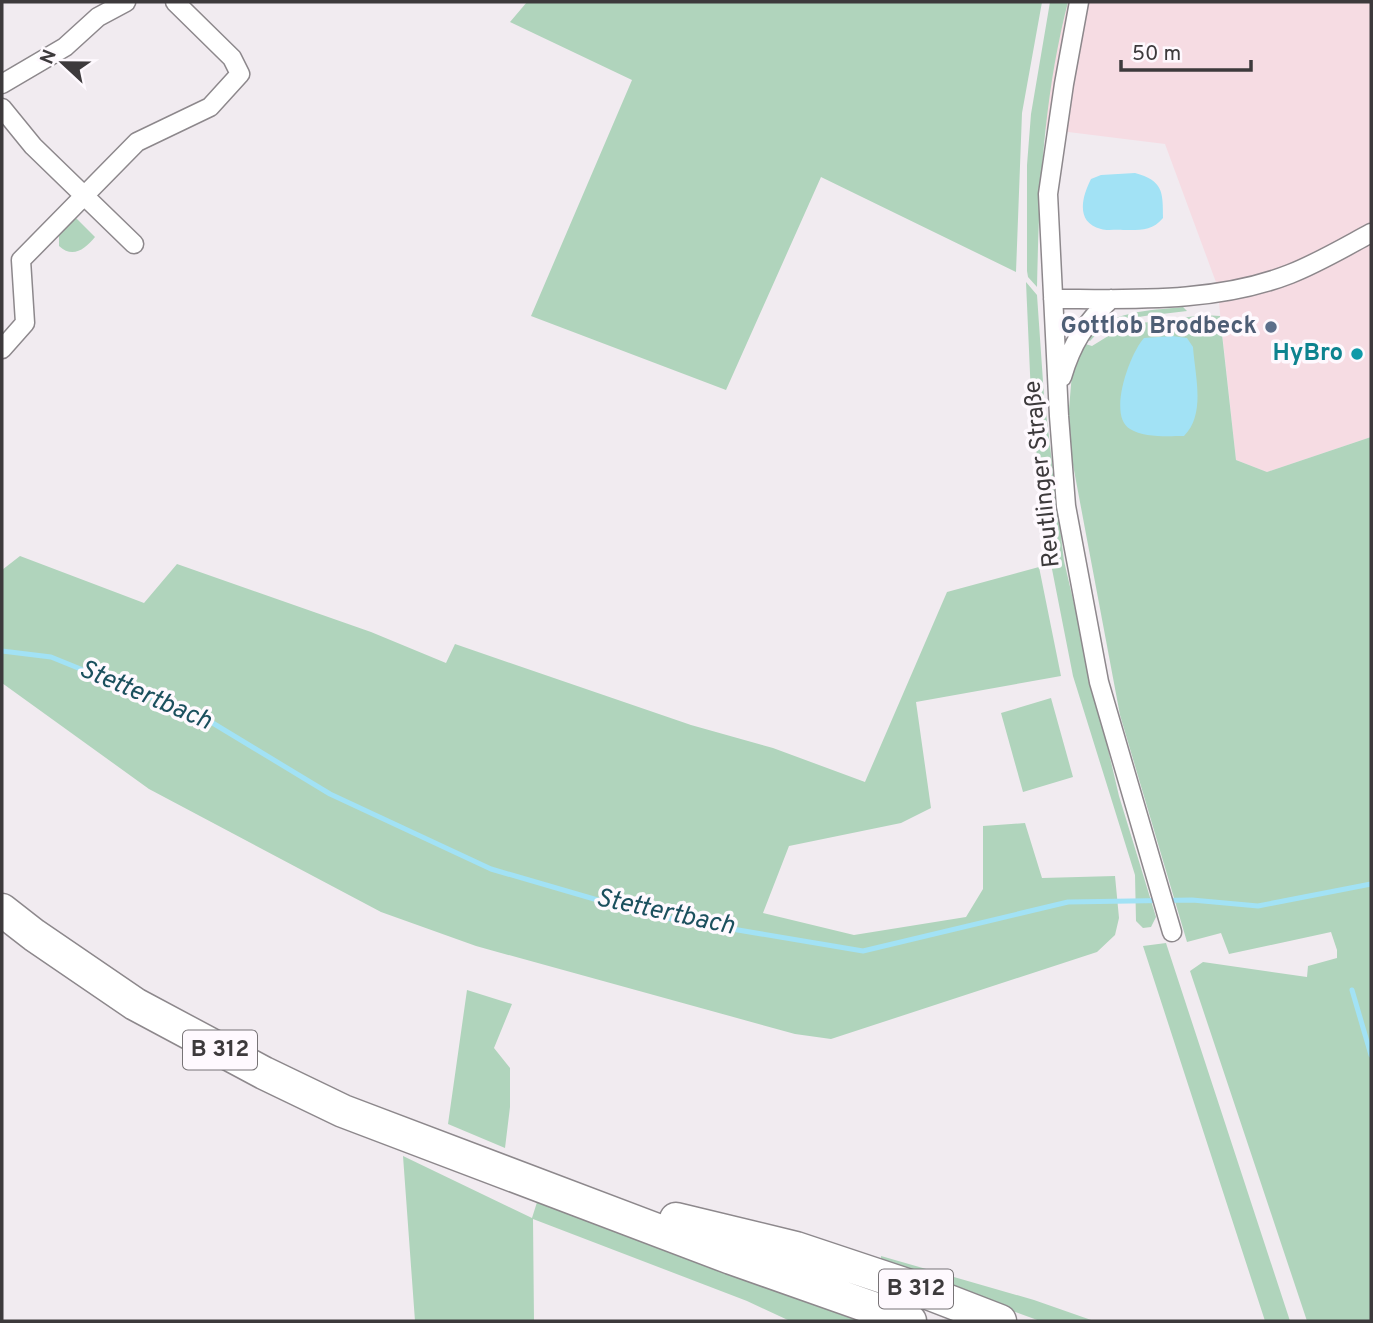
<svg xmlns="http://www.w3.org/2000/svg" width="1373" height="1323" font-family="Overpass,sans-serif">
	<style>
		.industrial { fill: #f6dce3 }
		.green { fill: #b0d4bc }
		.water { fill: #a2e2f5 }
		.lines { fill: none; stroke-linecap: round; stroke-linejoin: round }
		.stream { stroke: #a2e2f5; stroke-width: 5 }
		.street-casing { stroke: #8d888c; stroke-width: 21 }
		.highway-casing { stroke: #8d888c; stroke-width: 35 }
		.street { stroke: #fff; stroke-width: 18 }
		.highway { stroke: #fff; stroke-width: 32 }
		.service-dot { fill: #5c6f8a; stroke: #fef9fe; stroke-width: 2.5 }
		.culture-dot { fill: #0f9aa8; stroke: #fef9fe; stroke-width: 2.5 }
		.labels { text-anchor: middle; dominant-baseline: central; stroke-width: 7; stroke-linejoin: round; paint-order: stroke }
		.shield { fill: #fef9fe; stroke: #777376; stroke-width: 2 }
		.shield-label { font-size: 23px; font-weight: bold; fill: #3d3a3c }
		.service-label { font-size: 24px; font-weight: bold; fill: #4e5e75; stroke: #fef9fe; text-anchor: end }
		.culture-label { font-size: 24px; font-weight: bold; fill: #0d838f; stroke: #fef9fe; text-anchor: end }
		.street-label { font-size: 24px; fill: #3d3a3c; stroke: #fef9fe }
		.water-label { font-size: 26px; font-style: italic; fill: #1b505e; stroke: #fef9fe }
	</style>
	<rect width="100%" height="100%" fill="#f1ebf0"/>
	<!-- industrial -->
	<path class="industrial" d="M 1068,2 L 1371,2 L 1371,437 L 1267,472 L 1236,460 L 1217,285 L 1165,144 L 1044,129 L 1057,47 Z"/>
	<!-- green -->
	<path class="green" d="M 527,2 L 1042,2 L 1022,113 L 1016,272 L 821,177 L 726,390 L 531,316 L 632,80 L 510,22 Z
		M 1050,2 L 1068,2 C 1044,95 1039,190 1037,287 L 1028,277 L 1027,271 L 1027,165 L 1031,114 Z
		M 74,216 L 95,237 C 85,249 73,259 59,246 L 59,232 Z
		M 1026,282 L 1037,295 L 1044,396 L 1064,561 L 1119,796 L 1156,917 L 1151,927 L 1143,928 L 1136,921 L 1135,875 L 1073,676 L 1051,564 L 1042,509 L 1031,396 Z
		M 1183,307 L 1187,311 C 1155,316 1113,314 1090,341 L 1086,339 C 1110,310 1148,311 1183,307 Z
		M 1204,315 L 1220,316 L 1236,460 L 1267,472 L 1371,437 L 1371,1321 L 1307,1321 L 1190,971 L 1203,962 L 1307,977 L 1308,966 L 1337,958 L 1337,950 L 1331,932 L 1229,954 L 1221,933 L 1187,942 L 1120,715 L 1067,433 L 1072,373 L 1082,343 L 1092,346 L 1126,325 Z
		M 20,556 L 144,603 L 177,564 L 371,632 L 446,663 L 455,644 L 691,725 L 773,748 L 865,782 L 947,592 L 1039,567 L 1061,676 L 916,702 L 931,808 L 901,823 L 789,846 L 763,913 L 854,935 L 966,917 L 983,889 L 983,826 L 1025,823 L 1042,878 L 1115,876 L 1119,918 L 1115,935 L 1097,952 L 831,1039 L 795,1034 L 476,946 L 381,912 L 149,789 L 2,683 L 2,570 Z
		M 1051,698 L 1073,777 L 1023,792 L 1001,713 Z
		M 1166,943 L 1290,1321 L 1265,1321 L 1143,946 Z
		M 467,990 L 512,1004 L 494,1048 L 510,1068 L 510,1107 L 505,1148 L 448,1124 Z
		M 403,1156 L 532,1218 L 538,1199 L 666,1244 L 803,1301 L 862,1321 L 790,1321 L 747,1301 L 533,1219 L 534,1321 L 415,1321 Z
		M 881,1256 L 1034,1300 L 1094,1321 L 1040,1321 L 881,1263 Z"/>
	<!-- water -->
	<path class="water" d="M 1135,173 C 1163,181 1163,191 1163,218 C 1152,231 1141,230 1123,230 C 1117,229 1107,231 1101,229 C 1075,222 1082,197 1091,179 L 1101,175 Z
		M 1172,336 L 1187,338 L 1193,347 C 1195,376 1206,414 1184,436 C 1168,436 1144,438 1130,429 C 1107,416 1130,353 1144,338 Z"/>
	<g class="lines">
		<!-- stream -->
		<path class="stream" d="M 2,651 L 51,657 L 211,722 L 330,794 L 491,869 L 649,915 L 863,951 L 1068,902 L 1192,900 L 1258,906 L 1371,884
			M 1352,990 L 1371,1055"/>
		<defs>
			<path id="street" d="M 1079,2 L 1064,84 L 1048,194 L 1059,416 L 1066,506 L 1099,682 L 1172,932
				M 2,84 L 65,47 L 98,17 L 126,2
				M 2,108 L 33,146 L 134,244
				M 1053,299 C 1132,299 1216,303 1290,274 C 1318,263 1345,247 1371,233
				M 2,349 L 25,323 L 21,260 L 137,142 L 210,107 L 240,74 L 232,58 L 175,2
				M 1062,377 C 1072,343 1085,323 1111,299"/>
			<path id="highway" d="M 2,910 L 34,935 L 135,1004 L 264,1073 L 343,1111 L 731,1258 L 910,1321
				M 676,1219 L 796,1248 L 907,1285 L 1000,1321"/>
		</defs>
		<!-- street casing -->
		<use href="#street" class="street-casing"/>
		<!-- highway casing -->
		<use href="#highway" class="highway-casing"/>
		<!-- street -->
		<use href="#street" class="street"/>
		<!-- highway -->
		<use href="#highway" class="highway"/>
	</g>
	<!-- markers -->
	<circle class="service-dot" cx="1271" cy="327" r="7"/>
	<circle class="culture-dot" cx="1357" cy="354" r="7"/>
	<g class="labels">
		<!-- shield labels -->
		<g class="shield">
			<rect x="183" y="1030.5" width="74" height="39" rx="5"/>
			<rect x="879" y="1269.5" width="74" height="39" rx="5"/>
		</g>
		<g class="shield-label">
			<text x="220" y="1050">B 312</text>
			<text x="916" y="1289">B 312</text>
		</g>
		<!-- service labels -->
		<g class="service-label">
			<text x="1257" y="327">Gottlob Brodbeck</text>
		</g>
		<!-- culture labels -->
		<g class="culture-label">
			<text x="1343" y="354">HyBro</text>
		</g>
		<!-- street labels -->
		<g class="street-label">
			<text transform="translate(1043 474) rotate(-96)">Reutlinger Straße</text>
		</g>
		<!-- water labels -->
		<g class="water-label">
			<text transform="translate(145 696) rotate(23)">Stettertbach</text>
			<text transform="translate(665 913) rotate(12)">Stettertbach</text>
		</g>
	</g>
	<!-- border -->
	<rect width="1373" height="1323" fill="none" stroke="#3d3a3c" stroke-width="7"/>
	<!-- north arrow -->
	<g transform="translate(63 63) rotate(292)" stroke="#fef9fe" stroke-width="5" paint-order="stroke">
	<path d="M0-5L12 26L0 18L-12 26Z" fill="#3d3a3c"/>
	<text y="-10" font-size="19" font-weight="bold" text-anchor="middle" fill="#3d3a3c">N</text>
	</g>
	<!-- scale -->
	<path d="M1121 60v10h130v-10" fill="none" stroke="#3d3a3c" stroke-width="3.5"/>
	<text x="1132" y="60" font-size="21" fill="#3d3a3c" stroke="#fef9fe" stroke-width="5" paint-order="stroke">50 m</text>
</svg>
